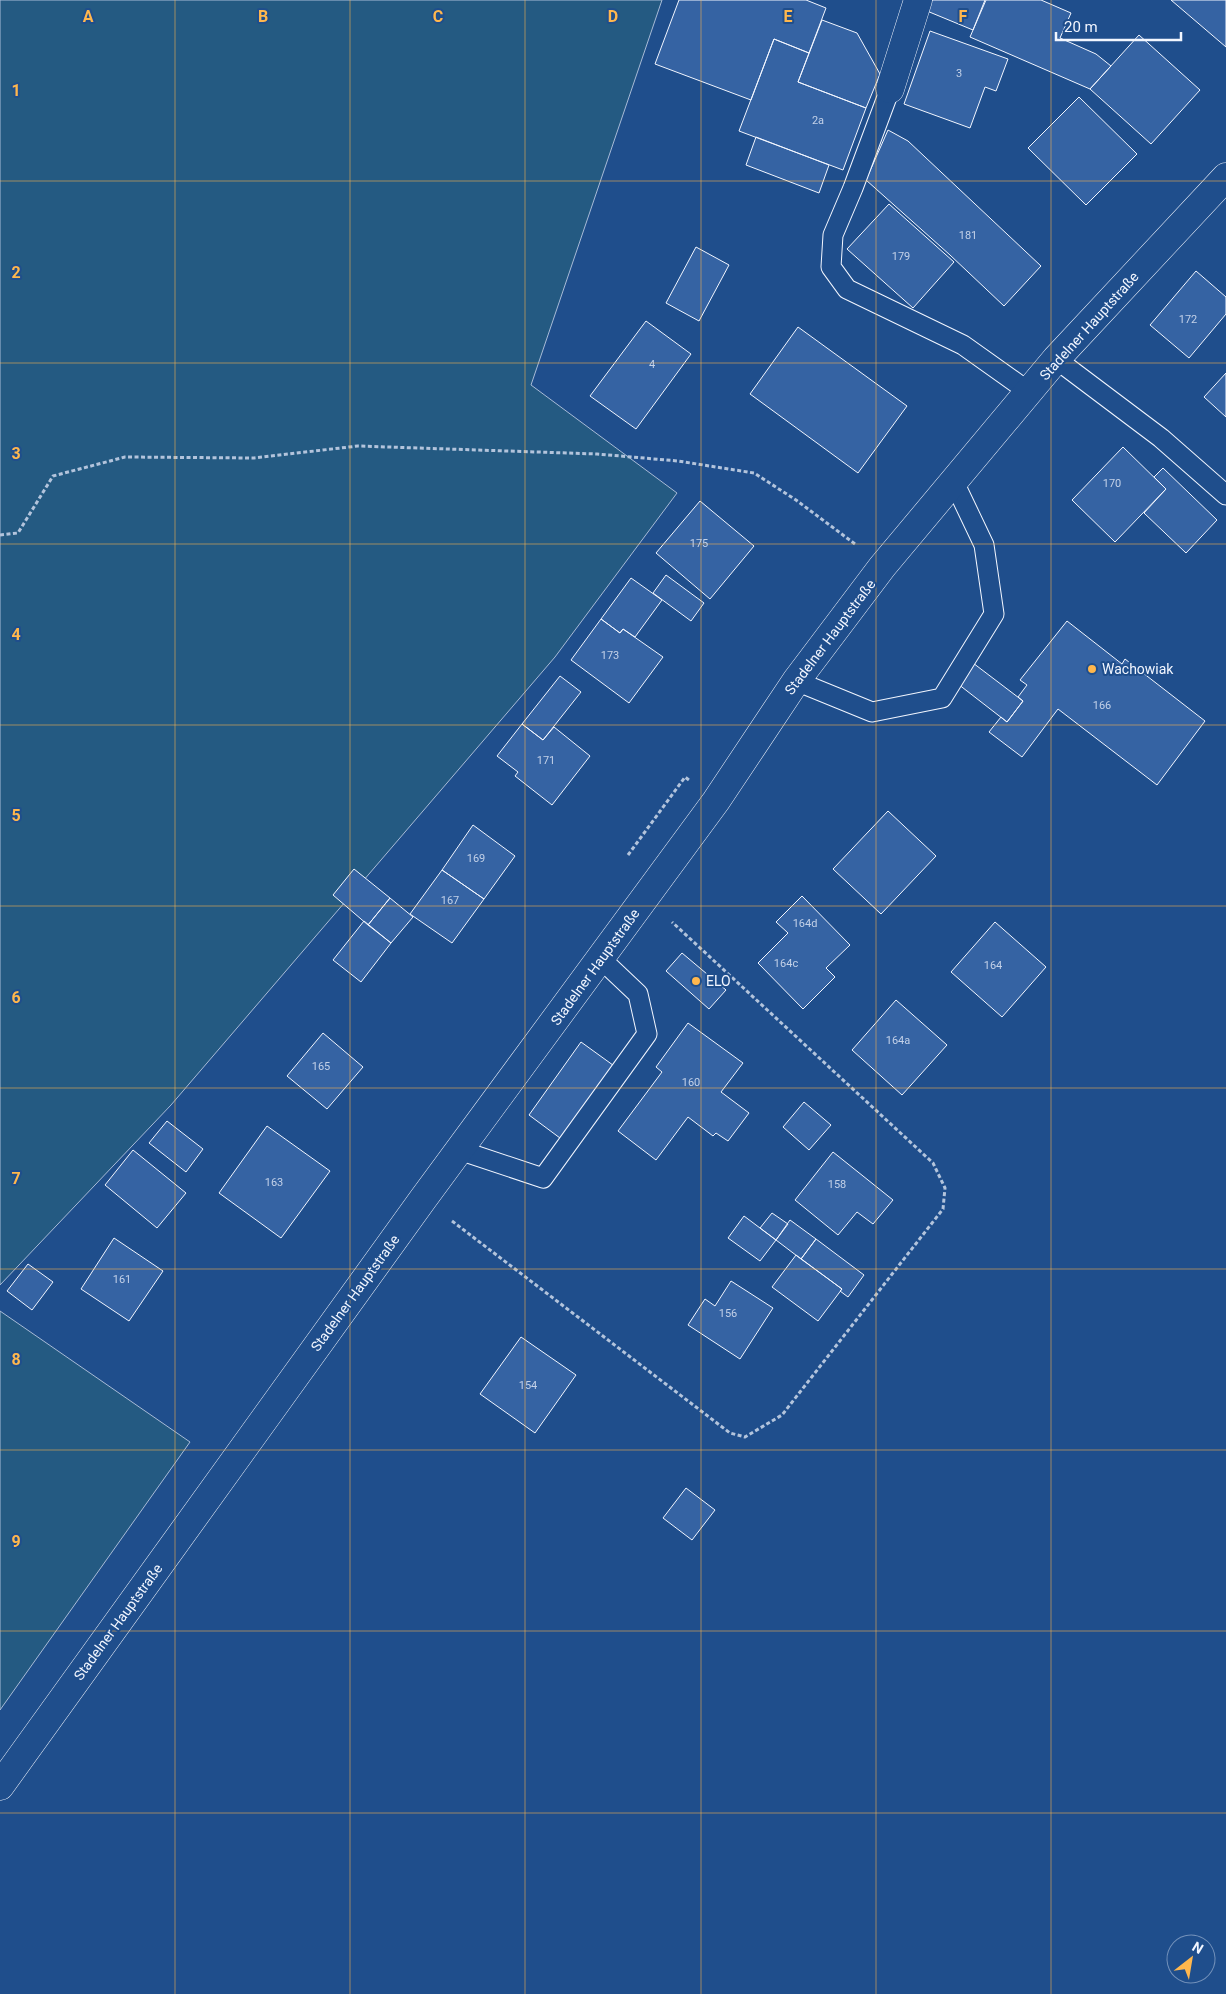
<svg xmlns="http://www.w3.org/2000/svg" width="1226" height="1994" font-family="Roboto,sans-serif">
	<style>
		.green { fill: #245a82; stroke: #a8bbd7 }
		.building { fill: #3563a3; stroke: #f2f6ff }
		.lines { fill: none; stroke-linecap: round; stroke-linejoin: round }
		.lane-casing { stroke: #f2f6ff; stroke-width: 21 }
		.street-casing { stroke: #f2f6ff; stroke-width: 29 }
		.secondary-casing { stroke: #f2f6ff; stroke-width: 29 }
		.path { stroke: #b3c4dc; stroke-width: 3; stroke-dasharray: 4 2.5; stroke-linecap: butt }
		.lane { stroke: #1f4e8c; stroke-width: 19 }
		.street { stroke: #1f4e8c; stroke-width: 28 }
		.secondary { stroke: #1f4e8c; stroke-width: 28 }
		.grid { fill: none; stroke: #ffb74d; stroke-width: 1; stroke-opacity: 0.55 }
		.poi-dot { fill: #ffb74d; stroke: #1f4e8c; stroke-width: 2 }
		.labels { text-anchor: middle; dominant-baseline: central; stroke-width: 4; stroke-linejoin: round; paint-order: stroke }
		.number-label { font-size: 11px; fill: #c3d1e8 }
		.street-label { font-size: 14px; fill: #f2f6ff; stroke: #1f4e8c }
		.poi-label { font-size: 14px; fill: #f2f6ff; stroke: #1f4e8c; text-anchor: start }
		.grid-label { font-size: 16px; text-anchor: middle; font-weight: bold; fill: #ffb74d; stroke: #1f4e8c; stroke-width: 4; stroke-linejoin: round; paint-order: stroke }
	</style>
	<rect width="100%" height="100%" fill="#1f4e8c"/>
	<!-- green -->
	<path class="green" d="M 0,0 L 662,0 L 531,385 L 677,493 L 555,657 L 171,1105 L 0,1285 Z
		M 0,1311 L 190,1442 L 0,1710 Z"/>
	<!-- building -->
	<path class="building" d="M 679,0 L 806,0 L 826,8 L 809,53 L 774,39 L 751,100 L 655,64 Z
		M 932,0 L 985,0 L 973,30 L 927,11 Z
		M 986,0 L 1041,0 L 1071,13 L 1060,38 L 1096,54 L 1111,66 L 1090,89 L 970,37 Z
		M 1171,0 L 1226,0 L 1226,47 Z
		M 822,20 L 857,33 L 880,74 L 866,108 L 798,82 Z
		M 930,31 L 1008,59 L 996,91 L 985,87 L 970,128 L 904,104 Z
		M 1139,35 L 1200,90 L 1151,144 L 1090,89 Z
		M 774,39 L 809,53 L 798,82 L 866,108 L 843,170 L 739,131 Z
		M 1079,97 L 1137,154 L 1086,205 L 1028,148 Z
		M 888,130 L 908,141 L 1041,266 L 1004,306 L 950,255 L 866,180 Z
		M 756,137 L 829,165 L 819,193 L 746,165 Z
		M 889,204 L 954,262 L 913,308 L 847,249 Z
		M 696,247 L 729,265 L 699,321 L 666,303 Z
		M 1196,271 L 1226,297 L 1226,314 L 1189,358 L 1150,325 Z
		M 646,321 L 691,354 L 636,429 L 590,396 Z
		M 798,327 L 907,406 L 858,473 L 750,394 Z
		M 1226,373 L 1226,417 L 1204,397 Z
		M 1123,447 L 1166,489 L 1115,542 L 1072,500 Z
		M 1163,468 L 1217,520 L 1186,553 L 1144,513 L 1166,489 L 1154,477 Z
		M 700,501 L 754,546 L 710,599 L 656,553 Z
		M 666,575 L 704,603 L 691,621 L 653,593 Z
		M 631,578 L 662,600 L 635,637 L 623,629 L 620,633 L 601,619 Z
		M 601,619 L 620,633 L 623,629 L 663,657 L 629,703 L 571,660 Z
		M 1067,621 L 1122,664 L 1125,659 L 1205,721 L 1157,785 L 1058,709 L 1022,757 L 989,732 L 1001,717 L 1007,722 L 1023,701 L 1018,697 L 1027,685 L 1020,680 Z
		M 973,663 L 1023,701 L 1007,722 L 958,684 Z
		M 560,676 L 581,692 L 543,740 L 522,724 Z
		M 522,724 L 543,740 L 554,727 L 590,756 L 552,805 L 515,776 L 518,772 L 497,756 Z
		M 888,811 L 936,856 L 881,914 L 833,869 Z
		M 473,825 L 515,856 L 484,899 L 442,870 Z
		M 354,869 L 390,898 L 368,925 L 333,895 Z
		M 442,870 L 484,899 L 452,943 L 410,914 Z
		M 802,896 L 850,945 L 826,968 L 835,977 L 803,1009 L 758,963 L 788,933 L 776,922 Z
		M 390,898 L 413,917 L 391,943 L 368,925 Z
		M 364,921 L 391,943 L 361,982 L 333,960 Z
		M 995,922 L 1046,967 L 1002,1017 L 951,972 Z
		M 682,953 L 726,990 L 709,1009 L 666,971 Z
		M 896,1000 L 947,1045 L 902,1095 L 852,1050 Z
		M 688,1023 L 743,1063 L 721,1092 L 749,1113 L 728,1141 L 716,1133 L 713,1136 L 688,1117 L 656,1160 L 618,1131 L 662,1072 L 656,1067 Z
		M 323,1033 L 363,1067 L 327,1109 L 287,1076 Z
		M 581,1042 L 617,1068 L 564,1141 L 529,1115 Z
		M 804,1102 L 831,1125 L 809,1150 L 783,1127 Z
		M 167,1121 L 203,1149 L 186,1172 L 149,1143 Z
		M 267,1126 L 330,1171 L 281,1238 L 219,1193 Z
		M 133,1150 L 186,1193 L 157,1228 L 105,1185 Z
		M 833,1152 L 893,1200 L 873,1224 L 857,1212 L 838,1235 L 795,1200 Z
		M 772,1213 L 788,1224 L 776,1240 L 760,1228 Z
		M 744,1216 L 776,1240 L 760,1261 L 728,1238 Z
		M 790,1220 L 816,1239 L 801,1259 L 776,1240 Z
		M 114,1238 L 163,1271 L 129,1321 L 81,1289 Z
		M 816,1239 L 864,1275 L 848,1297 L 840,1291 L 842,1289 L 801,1259 Z
		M 796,1255 L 842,1289 L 818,1321 L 772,1287 Z
		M 28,1264 L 53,1282 L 32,1310 L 7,1291 Z
		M 731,1281 L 773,1308 L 740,1359 L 688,1325 L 705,1299 L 715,1306 Z
		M 521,1337 L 576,1375 L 535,1433 L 480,1394 Z
		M 686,1488 L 715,1510 L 692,1540 L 663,1518 Z"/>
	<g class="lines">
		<defs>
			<path id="lane" d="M 890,89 L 853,188 L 833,235 L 831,267 L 847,289 L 963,345 L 1029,392
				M 1056,359 L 1161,438 L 1226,495
				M 796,681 L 872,712 L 942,698 L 994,614 L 984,545 L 954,482
				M 459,1150 L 543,1178 L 647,1034 L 638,994 L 601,959"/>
			<path id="street" d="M 890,89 L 918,0"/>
			<path id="secondary" d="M 0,1786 L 423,1199 L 716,801 L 796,681 L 882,567 L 1056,359 L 1226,177"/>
		</defs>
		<!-- lane casing -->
		<use href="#lane" class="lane-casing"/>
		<!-- street casing -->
		<use href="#street" class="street-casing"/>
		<!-- secondary casing -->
		<use href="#secondary" class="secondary-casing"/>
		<!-- path -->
		<path class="path" d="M 0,535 L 18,533 L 53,476 L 125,457 L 254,458 L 358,446 L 597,454 L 678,461 L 754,473 L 796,500 L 855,544
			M 628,855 L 685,777 L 689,780
			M 452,1221 L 730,1433 L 745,1437 L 782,1415 L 943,1209 L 945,1188 L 933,1163 L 672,922"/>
		<!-- lane -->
		<use href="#lane" class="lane"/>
		<!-- street -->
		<use href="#street" class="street"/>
		<!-- secondary -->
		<use href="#secondary" class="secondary"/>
	</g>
	<!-- grid -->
	<path class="grid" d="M 175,0 L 175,1994M 350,0 L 350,1994M 525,0 L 525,1994M 701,0 L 701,1994M 876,0 L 876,1994M 1051,0 L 1051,1994M 0,181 L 1226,181M 0,363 L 1226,363M 0,544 L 1226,544M 0,725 L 1226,725M 0,906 L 1226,906M 0,1088 L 1226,1088M 0,1269 L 1226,1269M 0,1450 L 1226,1450M 0,1631 L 1226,1631M 0,1813 L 1226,1813"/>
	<!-- markers -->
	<g class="poi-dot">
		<circle cx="1092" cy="669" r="5"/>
		<circle cx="696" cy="981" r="5"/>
	</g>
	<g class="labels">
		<!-- number labels -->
		<g class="number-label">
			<text x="959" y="73">3</text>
			<text x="818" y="120">2a</text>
			<text x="968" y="235">181</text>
			<text x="901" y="256">179</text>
			<text x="1188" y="319">172</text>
			<text x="652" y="364">4</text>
			<text x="1112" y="483">170</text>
			<text x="699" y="543">175</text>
			<text x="610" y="655">173</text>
			<text x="1102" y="705">166</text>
			<text x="546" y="760">171</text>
			<text x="476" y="858">169</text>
			<text x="450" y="900">167</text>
			<text x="805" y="923">164d</text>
			<text x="786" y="963">164c</text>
			<text x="993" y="965">164</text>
			<text x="898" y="1040">164a</text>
			<text x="321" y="1066">165</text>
			<text x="691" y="1082">160</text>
			<text x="274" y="1182">163</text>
			<text x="837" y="1184">158</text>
			<text x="122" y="1279">161</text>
			<text x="728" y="1313">156</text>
			<text x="528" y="1385">154</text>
		</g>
		<!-- street labels -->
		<g class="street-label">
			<text transform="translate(1089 326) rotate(-48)">Stadelner Hauptstraße</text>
			<text transform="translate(830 637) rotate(-53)">Stadelner Hauptstraße</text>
			<text transform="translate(595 967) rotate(-54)">Stadelner Hauptstraße</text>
			<text transform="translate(355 1293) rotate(-54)">Stadelner Hauptstraße</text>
			<text transform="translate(118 1622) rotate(-54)">Stadelner Hauptstraße</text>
		</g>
		<!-- poi labels -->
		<g class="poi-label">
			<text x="1102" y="669">Wachowiak</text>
			<text x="706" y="981">ELO</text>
		</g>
	</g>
	<g class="grid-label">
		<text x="88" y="22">A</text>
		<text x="263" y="22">B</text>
		<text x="438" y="22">C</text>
		<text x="613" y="22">D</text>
		<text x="788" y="22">E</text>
		<text x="963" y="22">F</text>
		<text x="16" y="96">1</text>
		<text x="16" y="278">2</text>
		<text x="16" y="459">3</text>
		<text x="16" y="640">4</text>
		<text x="16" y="821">5</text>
		<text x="16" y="1003">6</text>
		<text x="16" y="1184">7</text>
		<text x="16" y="1365">8</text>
		<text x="16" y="1547">9</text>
	</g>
	<!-- north arrow -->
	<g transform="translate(1191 1959) rotate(31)"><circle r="24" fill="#1f4e8c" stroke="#7391ba"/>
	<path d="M0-4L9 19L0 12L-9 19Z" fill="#ffb74d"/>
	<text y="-8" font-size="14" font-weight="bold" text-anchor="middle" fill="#f2f6ff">N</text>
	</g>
	<!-- scale -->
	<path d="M1056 32v8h125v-8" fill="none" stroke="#f2f6ff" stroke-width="2.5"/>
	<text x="1064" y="32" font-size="15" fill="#f2f6ff" stroke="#1f4e8c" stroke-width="4" paint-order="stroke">20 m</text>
</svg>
